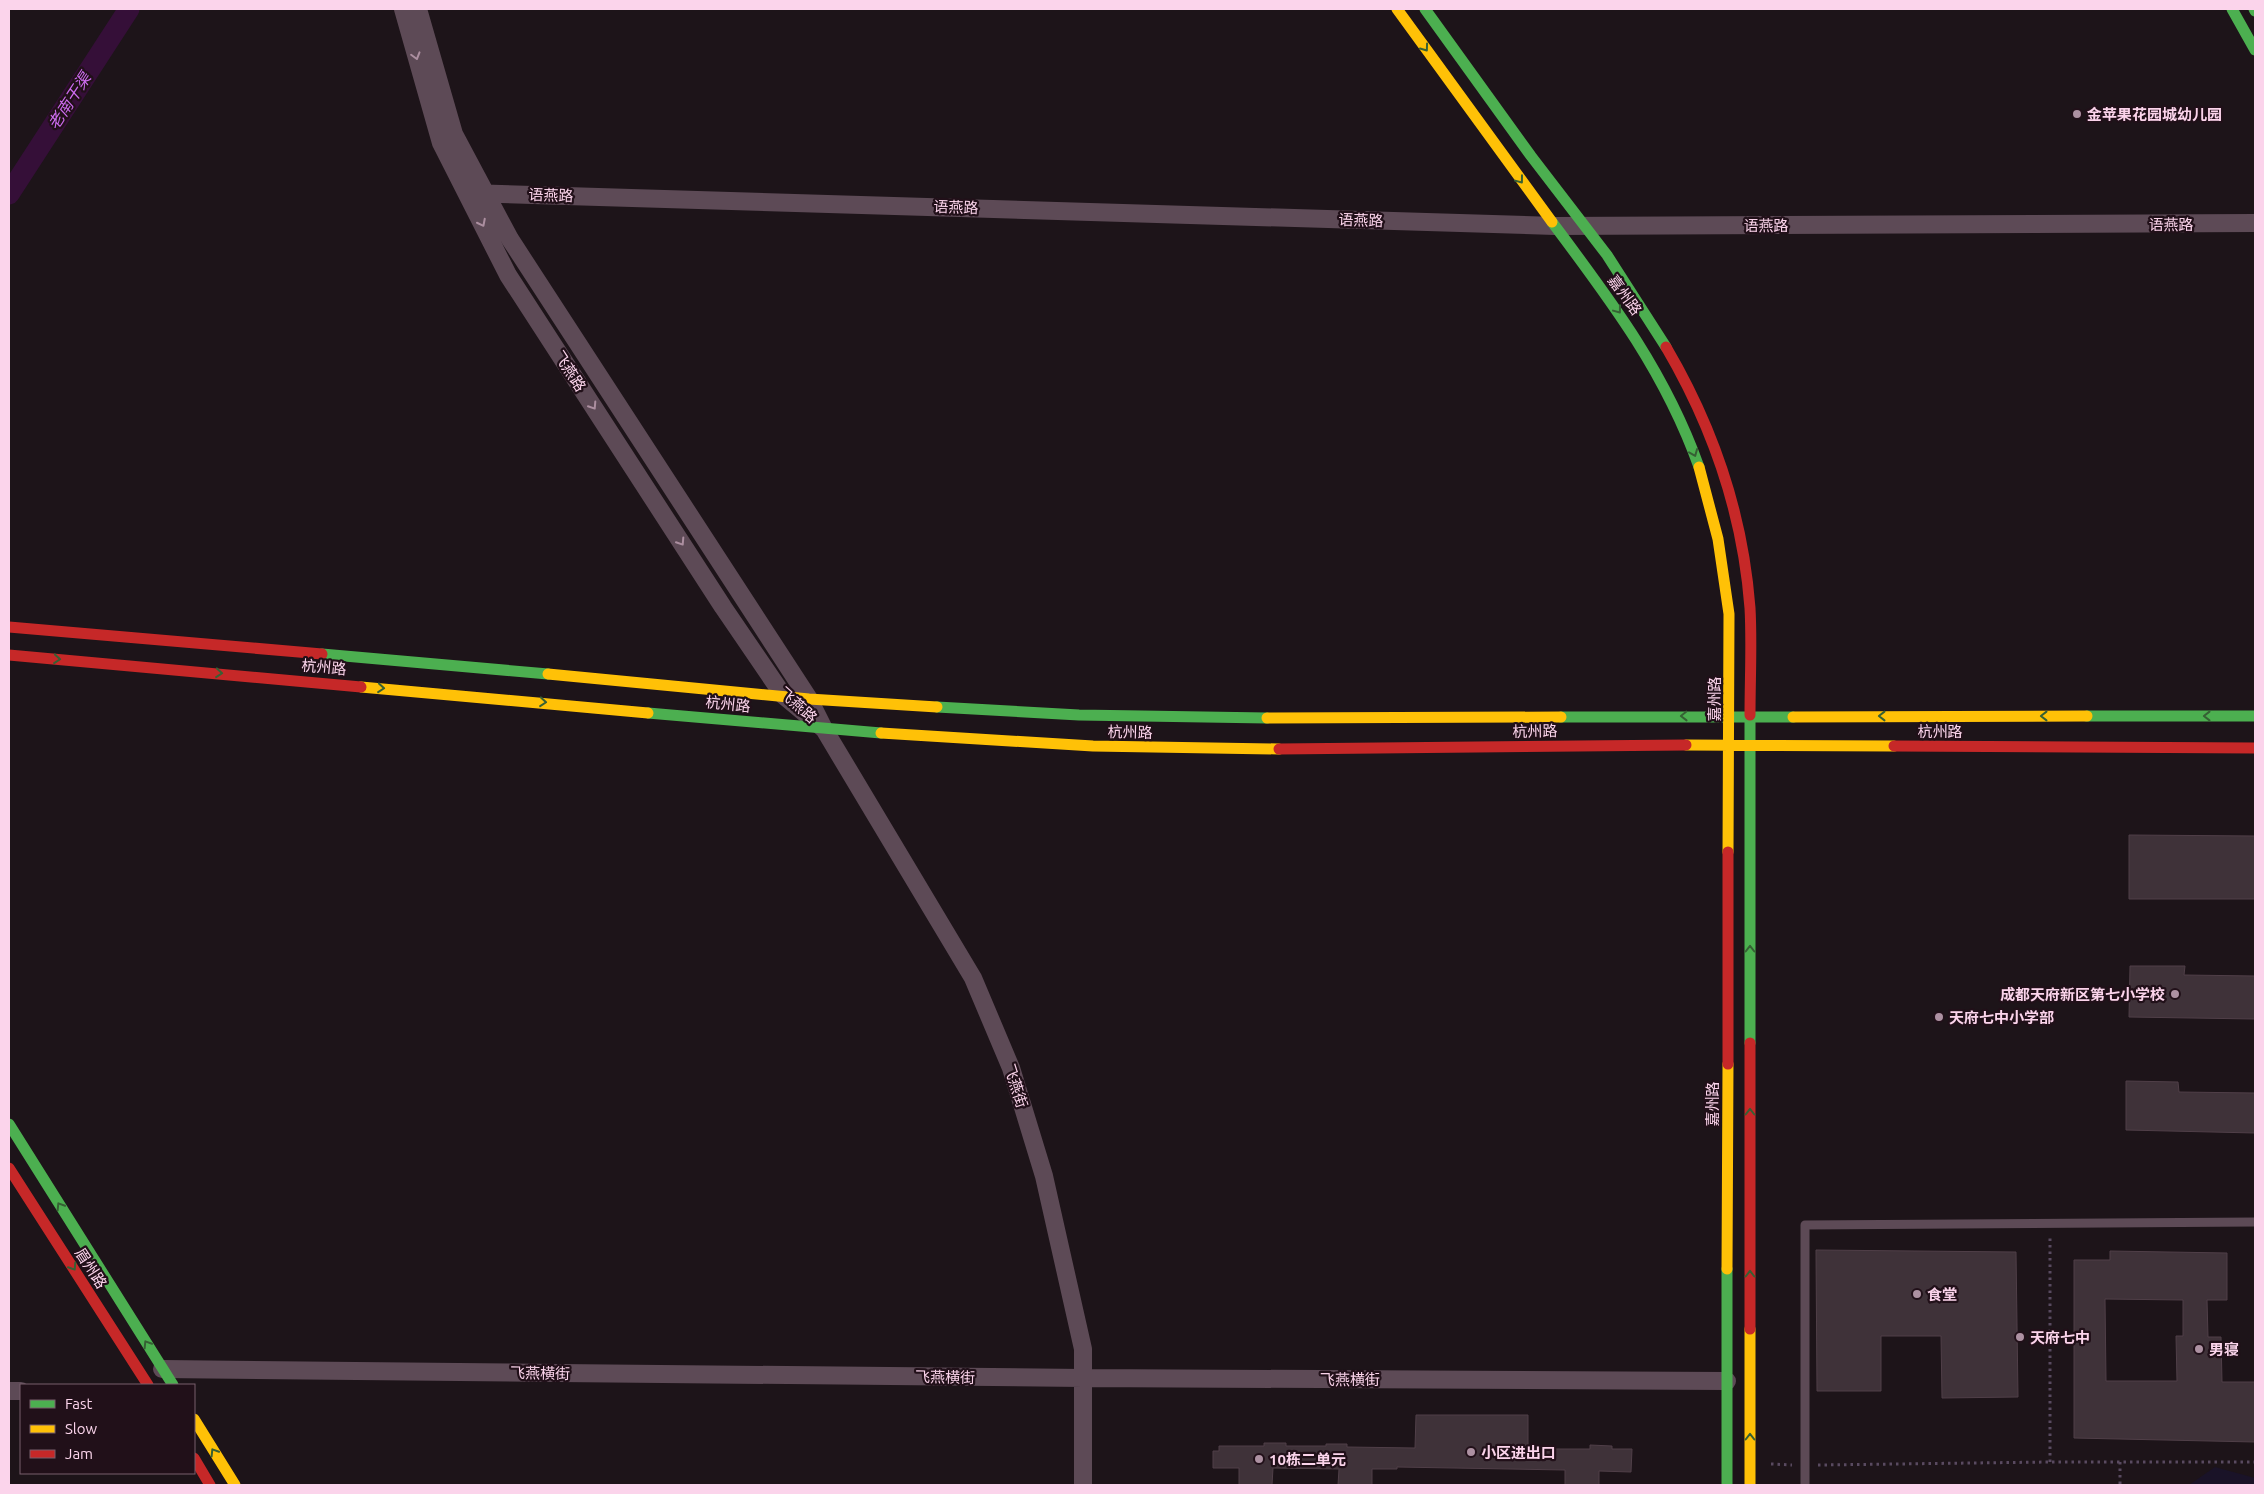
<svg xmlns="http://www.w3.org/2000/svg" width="2264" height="1494" font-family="Ubuntu,'Noto Sans SC',sans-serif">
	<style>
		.green { fill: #1a1328 }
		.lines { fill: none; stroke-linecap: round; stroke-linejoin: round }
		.canal { stroke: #350f38; stroke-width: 21 }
		.building { fill: #3f3239; stroke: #503f48; fill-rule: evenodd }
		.path { stroke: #594a60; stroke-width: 3; stroke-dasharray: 2.5 4; stroke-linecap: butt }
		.lane { stroke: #5d4a56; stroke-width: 9 }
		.street { stroke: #5d4a56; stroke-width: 18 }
		.fast { stroke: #4caf50; stroke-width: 11 }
		.slow { stroke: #ffc107; stroke-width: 11 }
		.jam { stroke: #c62828; stroke-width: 11 }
		.oneway { stroke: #366034 }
		.oneway2 { stroke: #ac8fa0 }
		.poi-dot { fill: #ad91a2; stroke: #211019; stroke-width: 2 }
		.labels { text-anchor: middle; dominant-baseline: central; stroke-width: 4.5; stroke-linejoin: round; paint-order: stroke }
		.poi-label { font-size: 15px; font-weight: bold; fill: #fbd4eb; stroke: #211019; text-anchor: start }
		.street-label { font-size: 15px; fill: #fbd4eb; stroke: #211019 }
		.water-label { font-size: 16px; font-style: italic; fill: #ce6cf0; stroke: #211019 }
	</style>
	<rect width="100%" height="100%" fill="#1d1419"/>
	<!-- green -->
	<path class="green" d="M 2215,1467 L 2255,1478 L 2255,1485 L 2189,1485 Z"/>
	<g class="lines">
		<!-- canal -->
		<path class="canal" d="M 9,194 L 129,9"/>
	</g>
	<!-- building -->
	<path class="building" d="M 2129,835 L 2255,836 L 2255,899 L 2129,899 Z
		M 2130,966 L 2185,966 L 2184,975 L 2255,976 L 2255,1019 L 2129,1017 Z
		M 2126,1081 L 2178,1082 L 2179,1092 L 2255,1093 L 2255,1133 L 2126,1130 Z
		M 1816,1250 L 2016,1252 L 2018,1397 L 1942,1398 L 1941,1336 L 1881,1336 L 1881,1391 L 1817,1391 Z
		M 2110,1251 L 2227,1253 L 2227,1300 L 2207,1300 L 2208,1337 L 2221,1337 L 2222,1382 L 2255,1382 L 2255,1442 L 2074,1438 L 2074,1260 L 2110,1260 ZM 2105,1299 L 2183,1300 L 2183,1336 L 2176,1336 L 2177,1381 L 2106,1381 Z
		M 1416,1415 L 1528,1415 L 1528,1449 L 1590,1449 L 1590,1445 L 1612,1446 L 1612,1449 L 1632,1449 L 1631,1472 L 1599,1471 L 1599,1485 L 1565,1485 L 1565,1470 L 1397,1467 L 1397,1469 L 1372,1469 L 1372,1485 L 1338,1485 L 1339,1469 L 1273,1468 L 1272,1485 L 1239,1485 L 1239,1468 L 1213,1468 L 1213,1451 L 1219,1451 L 1219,1446 L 1264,1446 L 1264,1443 L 1286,1443 L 1286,1446 L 1326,1446 L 1326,1444 L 1347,1444 L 1347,1447 L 1415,1448 Z"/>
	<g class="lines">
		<!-- path -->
		<path class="path" d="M 2050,1462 L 2050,1237
			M 2120,1462 L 2120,1485
			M 1771,1464 L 1792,1465
			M 1818,1465 L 2050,1462 L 2255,1462"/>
		<!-- lane -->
		<path class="lane" d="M 1805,1485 L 1805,1225 L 2255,1222"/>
		<!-- street -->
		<path class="street" d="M 403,9 L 441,143 L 508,275 L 723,607 L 783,695 L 824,729 L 809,699 L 510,239 L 454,134 L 418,9
			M 467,193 L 1555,226 L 2255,223
			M 824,729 L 973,978 L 1011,1068 L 1044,1176 L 1083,1349 L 1083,1485
			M 162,1369 L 1083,1378 L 1727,1381
			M 9,1391 L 21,1391"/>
		<!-- fast -->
		<path class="fast" d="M 1425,9 L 1531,156 L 1607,255 L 1666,347
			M 2232,9 L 2255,50
			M 2254,9 L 2255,11
			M 1552,222 C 1612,302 1665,372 1699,467
			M 322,654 L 548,674
			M 937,707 L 1079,715 L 1267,718
			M 648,713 L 881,733
			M 1750,715 L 1750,1043
			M 2087,716 L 2255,716
			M 1561,717 L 1793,717
			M 9,1124 L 173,1385
			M 1727,1485 L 1727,1269"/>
		<!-- slow -->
		<path class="slow" d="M 1397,9 L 1552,222
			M 1699,467 L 1718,539 L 1729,614 L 1728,852
			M 548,674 L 809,699 L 937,707
			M 361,687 L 648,713
			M 1793,717 L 2087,716
			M 1267,718 L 1561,717
			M 881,733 L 1093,746 L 1279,749
			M 1686,745 L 1894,746
			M 1727,1269 L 1728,1064
			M 1750,1329 L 1750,1485
			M 194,1419 L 235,1485"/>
		<!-- jam -->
		<path class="jam" d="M 1666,347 C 1713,427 1743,515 1750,608 C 1752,643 1750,679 1750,715
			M 9,627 L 322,654
			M 9,655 L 361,687
			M 1894,746 L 2255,748
			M 1279,749 L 1686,745
			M 1750,1043 L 1750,1329
			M 1728,1064 L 1728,852
			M 9,1168 L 148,1385
			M 194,1458 L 210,1485"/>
	</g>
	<!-- one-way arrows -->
	<defs><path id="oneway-chevron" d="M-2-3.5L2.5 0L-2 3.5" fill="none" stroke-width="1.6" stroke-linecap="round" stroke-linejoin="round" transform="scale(1.25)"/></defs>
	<g class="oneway">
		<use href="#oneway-chevron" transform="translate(1425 48) rotate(54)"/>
		<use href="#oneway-chevron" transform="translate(1520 180) rotate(53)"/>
		<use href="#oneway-chevron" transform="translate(1618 310) rotate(53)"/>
		<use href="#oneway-chevron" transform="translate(1694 453) rotate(68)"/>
		<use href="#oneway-chevron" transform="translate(57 659) rotate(5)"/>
		<use href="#oneway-chevron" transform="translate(219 673) rotate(5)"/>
		<use href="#oneway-chevron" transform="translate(381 688) rotate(5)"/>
		<use href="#oneway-chevron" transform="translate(543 702) rotate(5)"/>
		<use href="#oneway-chevron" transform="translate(1684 716) rotate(179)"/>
		<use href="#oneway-chevron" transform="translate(1882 716) rotate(180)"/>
		<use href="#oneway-chevron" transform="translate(2044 716) rotate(180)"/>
		<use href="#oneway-chevron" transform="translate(2207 716) rotate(180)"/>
		<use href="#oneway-chevron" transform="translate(1750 949) rotate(-90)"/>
		<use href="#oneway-chevron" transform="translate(1750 1112) rotate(-90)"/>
		<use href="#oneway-chevron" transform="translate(60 1206) rotate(-122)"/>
		<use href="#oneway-chevron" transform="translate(73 1267) rotate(57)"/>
		<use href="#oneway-chevron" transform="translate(1750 1274) rotate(-90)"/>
		<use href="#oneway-chevron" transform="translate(147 1344) rotate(-122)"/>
		<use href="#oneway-chevron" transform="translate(1750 1437) rotate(-90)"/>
		<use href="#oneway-chevron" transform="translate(214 1452) rotate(-122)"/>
	</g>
	<g class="oneway2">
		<use href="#oneway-chevron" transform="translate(416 56) rotate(74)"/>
		<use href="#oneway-chevron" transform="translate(482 223) rotate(63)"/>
		<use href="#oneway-chevron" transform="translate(593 406) rotate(57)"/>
		<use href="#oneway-chevron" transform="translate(681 542) rotate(57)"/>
	</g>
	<!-- markers -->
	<g class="poi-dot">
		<circle cx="2077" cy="114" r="5"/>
		<circle cx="2175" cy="994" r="5"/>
		<circle cx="1939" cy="1017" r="5"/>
		<circle cx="1917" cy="1294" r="5"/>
		<circle cx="2020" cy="1337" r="5"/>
		<circle cx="2199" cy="1349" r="5"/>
		<circle cx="1471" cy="1452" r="5"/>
		<circle cx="1259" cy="1459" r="5"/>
	</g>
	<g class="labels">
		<!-- poi labels -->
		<g class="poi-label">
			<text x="2087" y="114">金苹果花园城幼儿园</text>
			<text x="2165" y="994" text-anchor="end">成都天府新区第七小学校</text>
			<text x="1949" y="1017">天府七中小学部</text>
			<text x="1927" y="1294">食堂</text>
			<text x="2030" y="1337">天府七中</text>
			<text x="2209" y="1349">男寝</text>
			<text x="1481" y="1452">小区进出口</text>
			<text x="1269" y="1459">10栋二单元</text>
		</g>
		<!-- street labels -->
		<g class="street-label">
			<text transform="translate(551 195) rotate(2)">语燕路</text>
			<text transform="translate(956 207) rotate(2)">语燕路</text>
			<text transform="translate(1361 220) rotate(2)">语燕路</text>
			<text x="2171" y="224">语燕路</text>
			<text x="1766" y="225">语燕路</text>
			<text transform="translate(1625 295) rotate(54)">嘉州路</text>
			<text transform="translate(570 371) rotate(57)">飞燕路</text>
			<text transform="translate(324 667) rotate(5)">杭州路</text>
			<text transform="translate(1714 699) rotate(-90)">嘉州路</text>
			<text transform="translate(728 704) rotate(6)">杭州路</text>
			<text transform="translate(798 705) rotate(42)">飞燕路</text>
			<text transform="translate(1535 731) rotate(-1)">杭州路</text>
			<text x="1940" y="731">杭州路</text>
			<text transform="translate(1130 732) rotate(1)">杭州路</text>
			<text transform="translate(1016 1086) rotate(72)">飞燕街</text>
			<text transform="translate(1712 1104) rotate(-90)">嘉州路</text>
			<text transform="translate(91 1268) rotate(57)">眉州路</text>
			<text transform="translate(540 1373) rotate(1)">飞燕横街</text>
			<text transform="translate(945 1377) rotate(1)">飞燕横街</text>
			<text x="1350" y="1379">飞燕横街</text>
		</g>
		<!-- water labels -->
		<g class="water-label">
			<text transform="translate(69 101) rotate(-57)">老南干渠</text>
		</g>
	</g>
	<!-- border -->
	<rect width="2264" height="1494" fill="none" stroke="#fbd4eb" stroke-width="20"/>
	<!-- legend -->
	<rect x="20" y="1384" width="175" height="90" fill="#211019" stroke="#785e6d"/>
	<rect x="30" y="1400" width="25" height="8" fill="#4caf50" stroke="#785e6d"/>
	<text x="65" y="1409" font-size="15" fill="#fbd4eb">Fast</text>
	<rect x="30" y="1425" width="25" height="8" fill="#ffc107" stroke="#785e6d"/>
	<text x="65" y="1434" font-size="15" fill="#fbd4eb">Slow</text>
	<rect x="30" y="1450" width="25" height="8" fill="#c62828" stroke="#785e6d"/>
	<text x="65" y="1459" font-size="15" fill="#fbd4eb">Jam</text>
</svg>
